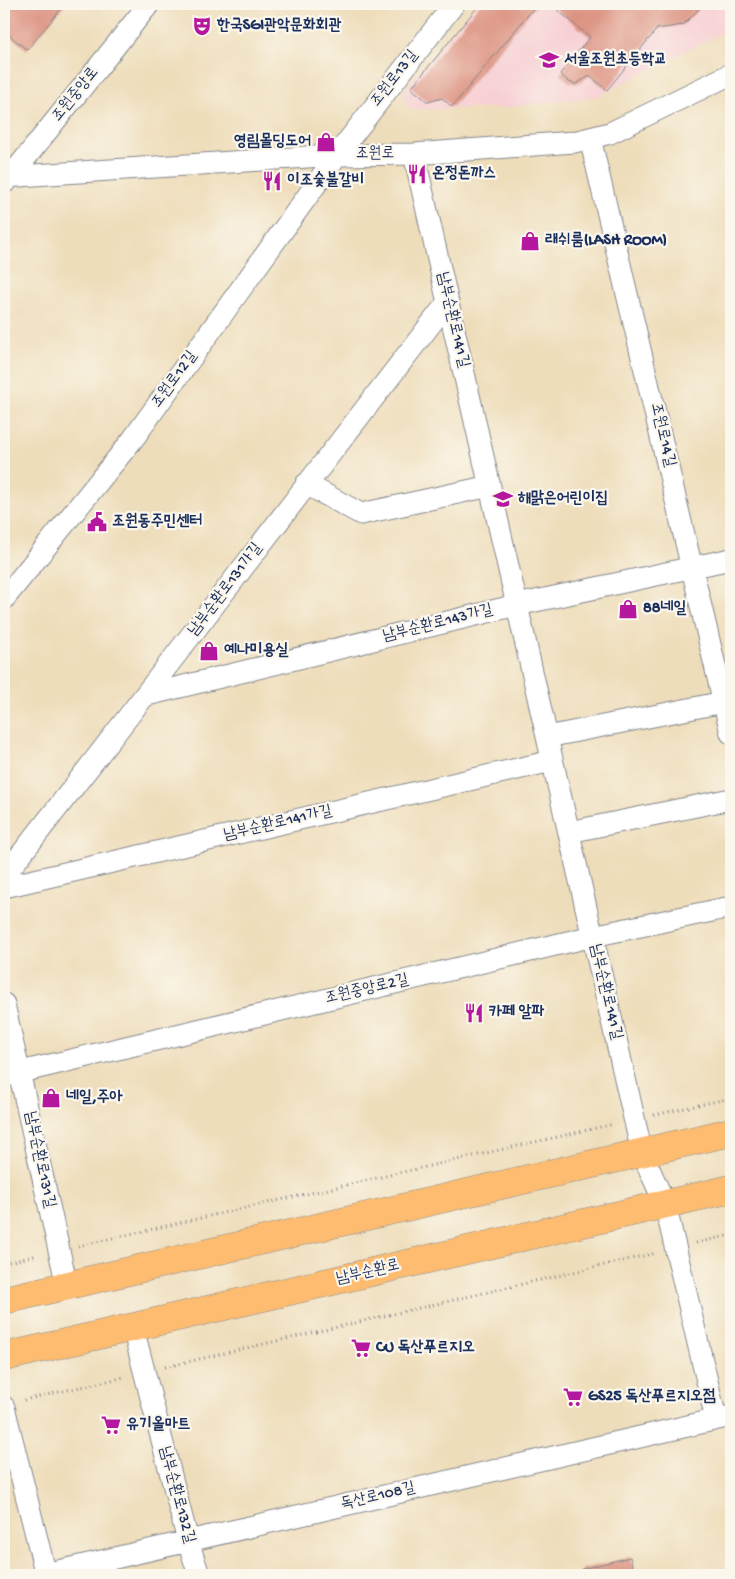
<svg xmlns="http://www.w3.org/2000/svg" width="735" height="1579" font-family="'Gochi Hand','Poor Story',sans-serif">
	<style>
		.built { fill: #f7cfd4 }
		.building { fill: #dc907f }
		.lines { fill: none; stroke-linecap: round; stroke-linejoin: round }
		.minor-casing { stroke: #84868c; stroke-width: 23 }
		.major-casing { stroke: #84868c; stroke-width: 29 }
		.path { stroke: #84868c; stroke-width: 3; stroke-dasharray: 1 4; stroke-linecap: butt }
		.minor { stroke: #fff; stroke-width: 21 }
		.major { stroke: #fdbc70; stroke-width: 28 }
		.labels { text-anchor: middle; dominant-baseline: central; stroke-width: 4.5; stroke-linejoin: round; paint-order: stroke }
		.poi-label { font-size: 16px; font-weight: bold; fill: #1b2f5e; stroke: #fbf7ec; text-anchor: start }
		.street-label { font-size: 16px; fill: #1b2f5e; stroke: #fbf7ec }
	</style>
	<rect width="100%" height="100%" fill="#fbf7ec"/>
	<filter id="ink" filterUnits="userSpaceOnUse"><feTurbulence type="fractalNoise" baseFrequency=".02" numOctaves="2"/><feDisplacementMap in="SourceGraphic" scale="10" xChannelSelector="R" yChannelSelector="G"/><feConvolveMatrix kernelMatrix="1 2 1 2 8 2 1 2 1" color-interpolation-filters="sRGB"/></filter>
	<filter id="wash" filterUnits="userSpaceOnUse"><feTurbulence type="fractalNoise" baseFrequency=".0096" numOctaves="4" result="noise"/><feDisplacementMap in="SourceGraphic" scale="20" xChannelSelector="R" yChannelSelector="G"/><feGaussianBlur stdDeviation="1.12" result="paint"/><feColorMatrix in="noise" values="0 0 0 0 0 0 0 0 0 0 0 0 0 0 0 0 0 1.4 0 .05"/><feComposite in="paint" operator="in"/></filter>
	<g filter="url(#wash)">
		<rect width="100%" height="100%" fill="#eeddba"/>
		<!-- built -->
		<path class="built" d="M 476,4 L 731,4 L 731,28 L 598,96 L 503,108 L 410,109 L 404,100 L 403,92 Z"/>
		<g id="blocks">
			<!-- building -->
			<path class="building" d="M 4,4 L 65,4 L 27,50 L 4,31 Z
				M 480,4 L 537,4 L 452,107 L 442,98 L 428,102 L 411,88 Z
				M 550,4 L 704,4 L 683,25 L 657,29 L 607,90 L 590,76 L 576,84 L 569,82 L 560,74 L 590,37 Z
				M 630,1557 L 635,1575 L 583,1575 L 582,1569 Z"/>
		</g>
	</g>
	<g filter="url(#ink)">
		<use href="#blocks" fill-opacity="0" stroke="#84868c" stroke-width="1"/>
		<g class="lines">
			<defs>
				<path id="minor" d="M 590,138 L 731,733
					M 414,154 L 642,1153 L 665,1204 L 716,1419
					M 4,177 L 337,155 L 414,154 L 574,142 L 610,133 L 731,74
					M 7,181 L 149,4
					M 306,484 L 361,514 L 490,486
					M 4,599 L 133,439 L 337,155 L 454,4
					M 147,695 L 517,605 L 731,559
					M 547,737 L 724,702
					M 569,832 L 731,799
					M 4,876 C 154,686 299,493 448,302
					M 4,887 L 552,761
					M 4,1004 L 67,1286
					M 4,1076 L 593,936 L 731,907
					M 133,1328 L 188,1541 L 199,1575
					M 4,1407 L 46,1575
					M 41,1575 L 731,1416"/>
				<path id="major" d="M 4,1300 L 731,1132
					M 4,1357 L 731,1189"/>
			</defs>
			<!-- minor casing -->
			<use href="#minor" class="minor-casing"/>
			<!-- major casing -->
			<use href="#major" class="major-casing"/>
			<!-- path -->
			<path class="path" d="M 654,1115 L 731,1098
				M 696,1243 L 731,1235
				M 78,1246 L 614,1124
				M 4,1263 L 38,1255
				M 165,1367 L 656,1253
				M 24,1400 L 125,1377"/>
			<!-- minor -->
			<use href="#minor" class="minor"/>
			<!-- major -->
			<use href="#major" class="major"/>
		</g>
	</g>
	<!-- icons -->
	<defs>
		<symbol id="theatre-bare" viewBox="-9 -9 18 18"><path d="M-5-5.5Q0-4 5-5.5V0Q5 5 0 6Q-5 5-5 0ZM-3.3-2.5H-1v1.5H-3.3ZM1-2.5H3.3v1.5H1ZM-2.8 1Q0 5.5 2.8 1Z" fill="#b5179e" stroke="#fbf7ec" stroke-width="2.5" paint-order="stroke"/></symbol>
		<symbol id="school-bare" viewBox="-9 -9 18 18"><path d="M0-5L7-2L0 1L-7-2ZM-4 1L0 2.5L4 1V4Q0 6-4 4Z" fill="#b5179e" stroke="#fbf7ec" stroke-width="2.5" paint-order="stroke"/></symbol>
		<symbol id="shop-bare" viewBox="-9 -9 18 18"><path d="M-5-2.5h2.3a2.7 3.5 0 0 1 5.4 0H5L5.5 6h-11ZM-1.5-2.5h3a1.5 2.3 0 0 0-3 0Z" fill="#b5179e" stroke="#fbf7ec" stroke-width="2.5" paint-order="stroke"/></symbol>
		<symbol id="restaurant-bare" viewBox="-9 -9 18 18"><path d="M-5-6h1v4h1v-4h1v4h1v-4h1v5L-1.5 .5V6h-2V.5L-5-1ZM5-6V6H3V1.5H1.5Q1.5-4 5-6Z" fill="#b5179e" stroke="#fbf7ec" stroke-width="2.5" paint-order="stroke"/></symbol>
		<symbol id="civic-bare" viewBox="-9 -9 18 18"><path d="M-.6-6.5H3V-4.5H.6V-3L4-1V1h2V6H-6V1h2V-1L-.6-3ZM-1.2 2.5V6h2.4V2.5Z" fill="#b5179e" stroke="#fbf7ec" stroke-width="2.5" paint-order="stroke"/></symbol>
		<symbol id="supermarket-bare" viewBox="-9 -9 18 18"><path d="M-6-5.5h2.5l.6 2H6L4.5 2H-2.5L-4.4-4H-6ZM-1.5 3.2a1.3 1.3 0 1 0 .1 0ZM3 3.2a1.3 1.3 0 1 0 .1 0Z" fill="#b5179e" stroke="#fbf7ec" stroke-width="2.5" paint-order="stroke"/></symbol>
	</defs>
	<g fill-rule="evenodd">
		<use href="#theatre-bare" x="188" y="12" width="28" height="28"/>
		<use href="#school-bare" x="535" y="46" width="28" height="28"/>
		<use href="#shop-bare" x="312" y="128" width="28" height="28"/>
		<use href="#restaurant-bare" x="403" y="160" width="28" height="28"/>
		<use href="#restaurant-bare" x="258" y="167" width="28" height="28"/>
		<use href="#shop-bare" x="516" y="227" width="28" height="28"/>
		<use href="#school-bare" x="489" y="485" width="28" height="28"/>
		<use href="#civic-bare" x="83" y="508" width="28" height="28"/>
		<use href="#shop-bare" x="614" y="595" width="28" height="28"/>
		<use href="#shop-bare" x="195" y="637" width="28" height="28"/>
		<use href="#restaurant-bare" x="460" y="999" width="28" height="28"/>
		<use href="#shop-bare" x="37" y="1084" width="28" height="28"/>
		<use href="#supermarket-bare" x="347" y="1334" width="28" height="28"/>
		<use href="#supermarket-bare" x="559" y="1383" width="28" height="28"/>
		<use href="#supermarket-bare" x="97" y="1411" width="28" height="28"/>
	</g>
	<g class="labels">
		<!-- poi labels -->
		<g class="poi-label">
			<text x="217" y="26">한국SGI관악문화회관</text>
			<text x="564" y="60">서울조원초등학교</text>
			<text x="311" y="142" text-anchor="end">영림몰딩도어</text>
			<text x="432" y="174">온정돈까스</text>
			<text x="287" y="181">이조숯불갈비</text>
			<text x="545" y="241">래쉬룸(LASH ROOM)</text>
			<text x="518" y="499">해맑은어린이집</text>
			<text x="112" y="522">조원동주민센터</text>
			<text x="643" y="609">88네일</text>
			<text x="224" y="651">예나미용실</text>
			<text x="489" y="1013">카페 알파</text>
			<text x="66" y="1098">네일,주아</text>
			<text x="376" y="1348">CU 독산푸르지오</text>
			<text x="588" y="1397">GS25 독산푸르지오점</text>
			<text x="126" y="1425">유기올마트</text>
		</g>
		<!-- street labels -->
		<g class="street-label">
			<text transform="translate(395 79) rotate(-52)">조원로13길</text>
			<text transform="translate(76 95) rotate(-51)">조원중앙로</text>
			<text x="375" y="154">조원로</text>
			<text transform="translate(452 320) rotate(77)">남부순환로141길</text>
			<text transform="translate(175 380) rotate(-54)">조원로12길</text>
			<text transform="translate(662 435) rotate(77)">조원로14길</text>
			<text transform="translate(226 590) rotate(-53)">남부순환로131가길</text>
			<text transform="translate(438 624) rotate(-14)">남부순환로143가길</text>
			<text transform="translate(278 824) rotate(-13)">남부순환로141가길</text>
			<text transform="translate(367 990) rotate(-13)">조원중앙로2길</text>
			<text transform="translate(605 992) rotate(77)">남부순환로141길</text>
			<text transform="translate(39 1160) rotate(78)">남부순환로131길</text>
			<text transform="translate(368 1273) rotate(-13)">남부순환로</text>
			<text transform="translate(176 1495) rotate(75)">남부순환로132길</text>
			<text transform="translate(378 1497) rotate(-13)">독산로108길</text>
		</g>
	</g>
	<!-- margin -->
	<rect width="735" height="1579" fill="none" stroke="#fbf7ec" stroke-width="20"/>
</svg>
